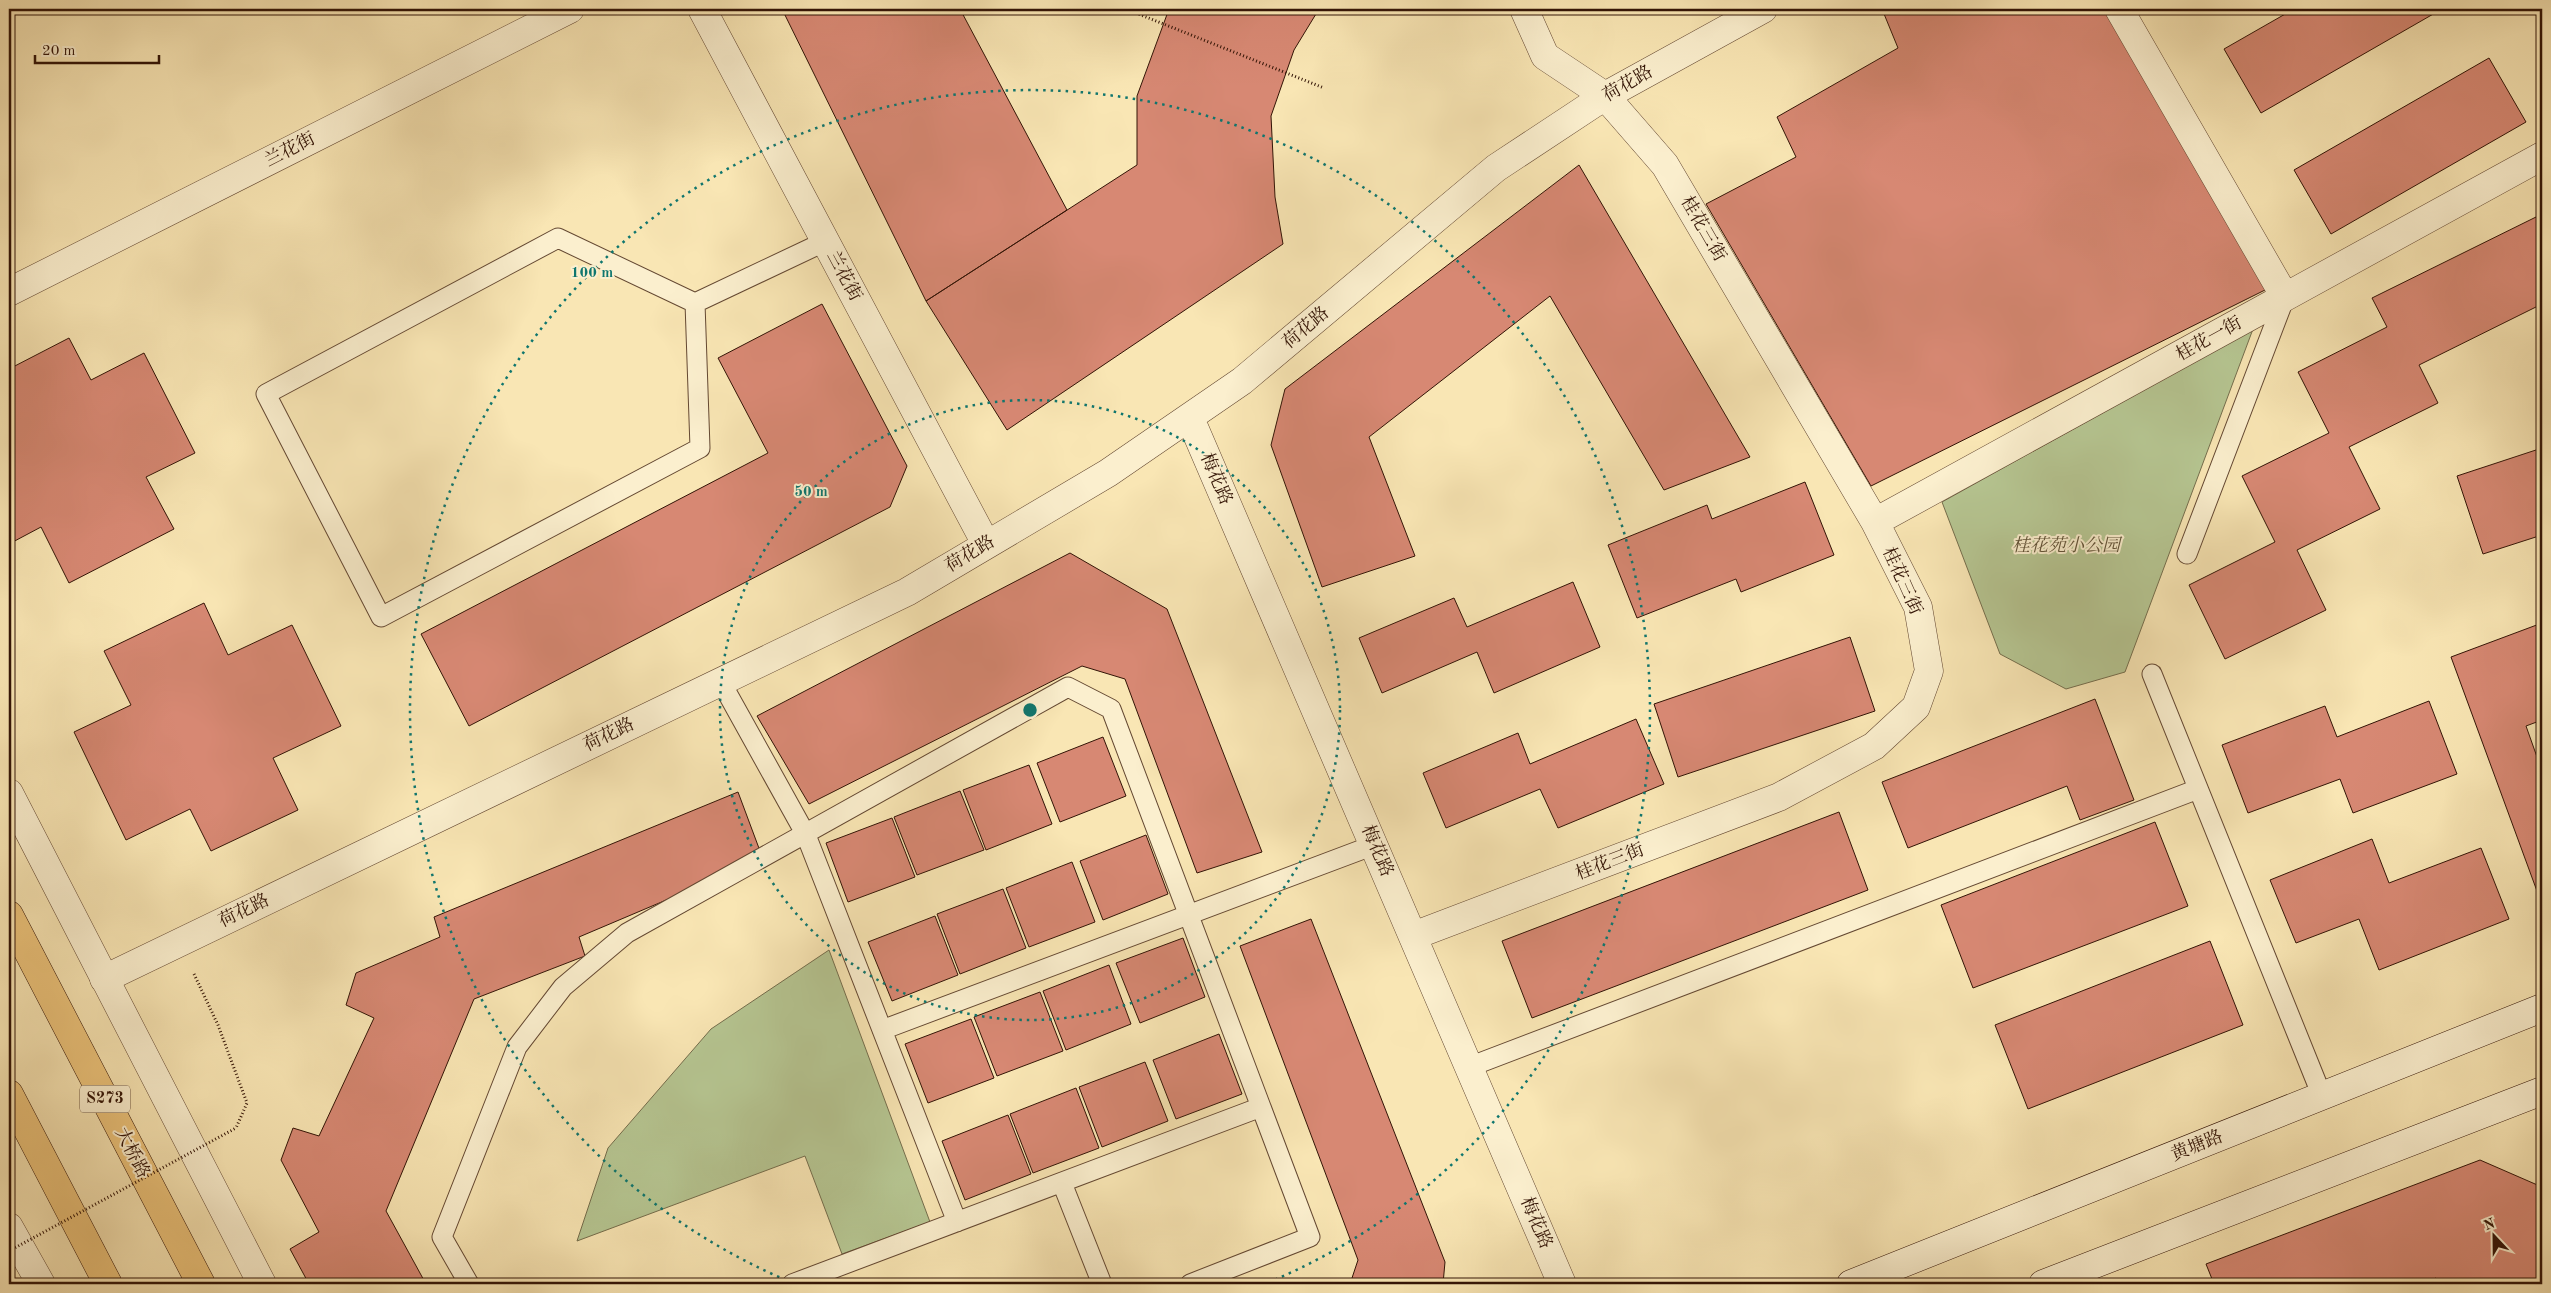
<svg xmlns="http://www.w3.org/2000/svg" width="2551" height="1293" font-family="'Old Standard TT','Noto Serif SC',serif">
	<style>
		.green { fill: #b6c692; stroke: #746d4c }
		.building { fill: #d78873; stroke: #331406 }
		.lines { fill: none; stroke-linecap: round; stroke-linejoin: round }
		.service-casing { stroke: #644832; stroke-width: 21 }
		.minor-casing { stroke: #644832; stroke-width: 29 }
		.tertiary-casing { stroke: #644832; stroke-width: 29 }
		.secondary-casing { stroke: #331406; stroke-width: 29 }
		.primary-casing { stroke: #331406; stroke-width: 29 }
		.path { stroke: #331406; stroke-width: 3; stroke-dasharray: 1 2.5; stroke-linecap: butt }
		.service { stroke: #fbefce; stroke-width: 19 }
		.minor { stroke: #fbefce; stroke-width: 28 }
		.tertiary { stroke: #fbefce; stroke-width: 28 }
		.secondary { stroke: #fbefce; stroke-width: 28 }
		.primary { stroke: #ecc37a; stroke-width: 28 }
		.path-bridge { stroke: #331406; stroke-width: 3; stroke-dasharray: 1 2.5; stroke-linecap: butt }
		.ring { fill: none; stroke: #0f766e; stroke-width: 2.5; stroke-dasharray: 2.5 5 }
		.labels { text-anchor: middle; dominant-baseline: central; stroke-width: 4; stroke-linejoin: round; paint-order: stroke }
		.shield { fill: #fbefce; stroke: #6f5642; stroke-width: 1 }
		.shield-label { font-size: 16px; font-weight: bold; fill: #331406 }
		.street-label { font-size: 18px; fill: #331406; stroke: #fbefce }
		.park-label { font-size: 18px; font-style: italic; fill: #615237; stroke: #fbefce }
		.centre { fill: #0f766e; stroke: #fbefce; stroke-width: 2.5 }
		.ring-label { font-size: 15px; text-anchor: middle; font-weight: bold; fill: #0f766e; stroke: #fbefce; stroke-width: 4; stroke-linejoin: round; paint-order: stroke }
	</style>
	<rect width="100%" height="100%" fill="#f9e6b4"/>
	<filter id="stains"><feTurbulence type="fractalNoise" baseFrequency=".004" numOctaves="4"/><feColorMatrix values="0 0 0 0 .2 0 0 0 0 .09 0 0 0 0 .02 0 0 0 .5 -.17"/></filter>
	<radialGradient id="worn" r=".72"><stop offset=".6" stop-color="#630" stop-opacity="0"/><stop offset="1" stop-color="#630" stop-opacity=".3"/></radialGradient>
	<!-- green -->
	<path class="green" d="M 2253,329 L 2125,672 L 2066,689 L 2000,654 L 1942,502 Z
		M 829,950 L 930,1222 L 842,1254 L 805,1156 L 577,1241 L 608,1148 L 711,1029 Z"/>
	<!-- building -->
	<path class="building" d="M 782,9 L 960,9 L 1067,210 L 926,301 Z
		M 1169,9 L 1319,9 L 1294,50 L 1271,116 L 1275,197 L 1283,244 L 1007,430 L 926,301 L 1137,165 L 1137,96 Z
		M 1882,9 L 2105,9 L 2267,289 L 1871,486 L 1706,204 L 1796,157 L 1777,117 L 1898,48 Z
		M 2294,9 L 2442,9 L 2261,113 L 2224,49 Z
		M 2489,58 L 2526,122 L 2331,234 L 2294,170 Z
		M 1579,165 L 1750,457 L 1664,490 L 1550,296 L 1369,437 L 1415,556 L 1322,587 L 1271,445 L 1285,389 Z
		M 2536,217 L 2542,230 L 2542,304 L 2419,365 L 2438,403 L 2349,447 L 2380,509 L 2297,550 L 2326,610 L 2225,659 L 2189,585 L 2275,542 L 2242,476 L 2329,433 L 2298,372 L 2387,327 L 2372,298 Z
		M 822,304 L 907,466 L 890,507 L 469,726 L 421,634 L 768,453 L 718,358 Z
		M 69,338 L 91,380 L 144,353 L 195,453 L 146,477 L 174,529 L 69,583 L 41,527 L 9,544 L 9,369 Z
		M 2542,448 L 2542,535 L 2483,554 L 2457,476 Z
		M 1805,482 L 1834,555 L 1741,592 L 1736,579 L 1637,618 L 1608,545 L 1707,505 L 1712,519 Z
		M 1070,553 L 1167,609 L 1262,852 L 1197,873 L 1125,679 L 1082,666 L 809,804 L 757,716 Z
		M 1573,582 L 1600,647 L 1494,693 L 1477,652 L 1382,693 L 1359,638 L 1454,598 L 1467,627 Z
		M 204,603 L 228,655 L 292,625 L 341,726 L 273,758 L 298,810 L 211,851 L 190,809 L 126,840 L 74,732 L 131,705 L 104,651 Z
		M 2542,623 L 2542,720 L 2526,726 L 2542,771 L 2541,902 L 2451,657 Z
		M 1850,637 L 1875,711 L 1678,777 L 1654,704 Z
		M 2095,699 L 2134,800 L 2080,820 L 2067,786 L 1908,848 L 1882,782 Z
		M 2429,701 L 2457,774 L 2353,813 L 2340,779 L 2248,813 L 2222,745 L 2325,706 L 2337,737 Z
		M 1636,719 L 1664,784 L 1558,828 L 1540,789 L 1446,828 L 1423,773 L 1518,733 L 1530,764 Z
		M 1103,737 L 1126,796 L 1060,822 L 1037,763 Z
		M 1029,765 L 1052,824 L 986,850 L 963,790 Z
		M 960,791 L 984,850 L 917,875 L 894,817 Z
		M 738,792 L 763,859 L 579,937 L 585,956 L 474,999 L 386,1211 L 426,1284 L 309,1284 L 290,1249 L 319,1232 L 281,1160 L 293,1128 L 319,1136 L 374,1018 L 346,1005 L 356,973 L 440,937 L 434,917 Z
		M 1839,812 L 1868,890 L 1532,1018 L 1502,941 Z
		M 892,818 L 915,877 L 848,902 L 826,843 Z
		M 2155,822 L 2188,906 L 1973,988 L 1941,905 Z
		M 1146,835 L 1168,894 L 1103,920 L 1080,861 Z
		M 2372,839 L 2389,883 L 2481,848 L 2509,919 L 2379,970 L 2359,919 L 2296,943 L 2270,880 Z
		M 1072,862 L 1095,922 L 1029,947 L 1006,888 Z
		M 1003,889 L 1026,948 L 960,974 L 937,914 Z
		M 935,916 L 958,975 L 892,1001 L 868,942 Z
		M 1311,919 L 1445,1262 L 1443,1284 L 1350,1284 L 1358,1260 L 1240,946 Z
		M 1183,938 L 1205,997 L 1140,1023 L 1116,963 Z
		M 2210,941 L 2243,1025 L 2028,1109 L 1995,1025 Z
		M 1109,965 L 1131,1024 L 1066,1050 L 1043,991 Z
		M 1040,992 L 1063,1051 L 997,1076 L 974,1017 Z
		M 971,1019 L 994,1078 L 928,1103 L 905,1044 Z
		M 1219,1034 L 1242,1094 L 1176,1119 L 1153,1060 Z
		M 1145,1062 L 1168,1121 L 1102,1147 L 1079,1087 Z
		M 1076,1088 L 1099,1148 L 1033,1173 L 1010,1114 Z
		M 1008,1115 L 1031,1174 L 965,1200 L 942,1141 Z
		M 2480,1160 L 2542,1187 L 2542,1284 L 2438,1284 L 2436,1278 L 2420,1284 L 2214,1284 L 2206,1264 Z"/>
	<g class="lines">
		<defs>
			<path id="service" d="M 695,303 L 700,448 L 381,617 L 266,394 L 558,238 L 695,303 L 826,241
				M 2187,554 L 2285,297
				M 2152,674 L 2322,1096
				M 721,682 L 806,835 L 957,1222
				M 882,1030 L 1374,845
				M 1469,1067 L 2198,789
				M 1062,1183 L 1102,1284
				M 469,1284 L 442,1237 L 517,1047 L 563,987 L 627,933 L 1068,687 L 1111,709 L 1310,1237 L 1190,1284
				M 792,1284 L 1261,1107"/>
			<path id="minor" d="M 702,9 L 986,544
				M 2119,9 L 2285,297
				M 9,292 L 570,9
				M 1190,418 L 1562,1284
				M 1875,522 L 2542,156
				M 1413,936 L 1779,797 L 1874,746 L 1916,707 L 1929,671 L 1918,607 L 1875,522 L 1665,165 L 1605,96 L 1545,56 L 1524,9
				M 104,979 L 907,592 L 1108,473 L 1242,381 L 1496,168 L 1605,96 L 1763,9"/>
			<path id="tertiary" d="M 9,793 L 262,1284
				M 9,1227 L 41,1284"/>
			<path id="secondary" d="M 1851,1284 L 2542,1008
				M 2043,1284 L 2542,1091"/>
			<path id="primary" d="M 9,915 L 201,1284
				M 9,1094 L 108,1284"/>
		</defs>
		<!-- service casing -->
		<use href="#service" class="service-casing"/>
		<!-- minor casing -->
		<use href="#minor" class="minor-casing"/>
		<!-- tertiary casing -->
		<use href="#tertiary" class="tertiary-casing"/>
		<!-- secondary casing -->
		<use href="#secondary" class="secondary-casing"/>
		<!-- primary casing -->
		<use href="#primary" class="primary-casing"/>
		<!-- path -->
		<path class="path" d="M 1126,9 L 1324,88
			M 194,974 L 218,1025 L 247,1103 L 236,1128"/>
		<!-- service -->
		<use href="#service" class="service"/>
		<!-- minor -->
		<use href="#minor" class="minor"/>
		<!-- tertiary -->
		<use href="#tertiary" class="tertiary"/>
		<!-- secondary -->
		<use href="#secondary" class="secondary"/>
		<!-- primary -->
		<use href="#primary" class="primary"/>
		<!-- path-bridge -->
		<path class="path-bridge" d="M 9,1251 L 236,1128"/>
	</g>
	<!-- distance rings -->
	<g class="ring">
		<circle cx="1030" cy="710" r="310"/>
		<path d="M793 1283A620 620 0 1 1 1267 1283"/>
	</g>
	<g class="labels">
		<!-- shield labels -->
		<rect class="shield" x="80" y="1085.5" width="50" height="27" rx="4"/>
		<g class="shield-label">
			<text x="105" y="1099">S273</text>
		</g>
		<!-- street labels -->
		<g class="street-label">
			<text transform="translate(1628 84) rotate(-30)">荷花路</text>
			<text transform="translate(290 150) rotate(-27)">兰花街</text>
			<text transform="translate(1703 229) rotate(60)">桂花三街</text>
			<text transform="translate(844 276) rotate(62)">兰花街</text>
			<text transform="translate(1306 328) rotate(-40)">荷花路</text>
			<text transform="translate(2209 339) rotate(-29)">桂花一街</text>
			<text transform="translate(1216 479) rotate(67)">梅花路</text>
			<text transform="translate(970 554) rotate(-31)">荷花路</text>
			<text transform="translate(1902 581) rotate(66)">桂花三街</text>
			<text transform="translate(609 735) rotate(-26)">荷花路</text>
			<text transform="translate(1377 851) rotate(67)">梅花路</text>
			<text transform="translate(1610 862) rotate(-21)">桂花三街</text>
			<text transform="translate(244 911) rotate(-26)">荷花路</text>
			<text transform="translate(2197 1146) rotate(-22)">黄塘路</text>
			<text transform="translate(132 1153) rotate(63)">大桥路</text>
			<text transform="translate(1536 1223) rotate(67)">梅花路</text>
		</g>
		<!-- park labels -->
		<g class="park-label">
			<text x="2066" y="546">桂花苑小公园</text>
		</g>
	</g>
	<circle cx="1030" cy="710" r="8" class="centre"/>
	<g class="ring-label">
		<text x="592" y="277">100 m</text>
		<text x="811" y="496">50 m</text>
	</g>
	<!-- margin -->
	<rect width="2551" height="1293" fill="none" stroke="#f9e6b4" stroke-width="30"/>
	<rect x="10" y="10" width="2531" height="1273" fill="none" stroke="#331406" stroke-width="2.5"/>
	<rect x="15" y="15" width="2521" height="1263" fill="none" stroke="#331406"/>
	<!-- north arrow -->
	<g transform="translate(2494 1236) rotate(338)" stroke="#fbefce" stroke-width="4" paint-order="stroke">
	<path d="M0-4L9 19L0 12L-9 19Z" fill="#331406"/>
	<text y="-8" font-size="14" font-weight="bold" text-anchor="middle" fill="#331406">N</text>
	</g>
	<!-- scale -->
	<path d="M35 55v8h124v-8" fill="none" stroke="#331406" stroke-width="2.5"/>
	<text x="42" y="55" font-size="15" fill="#331406" stroke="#fbefce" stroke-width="4" paint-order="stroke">20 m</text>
	<rect width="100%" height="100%" filter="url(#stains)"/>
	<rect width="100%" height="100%" fill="url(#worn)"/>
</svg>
